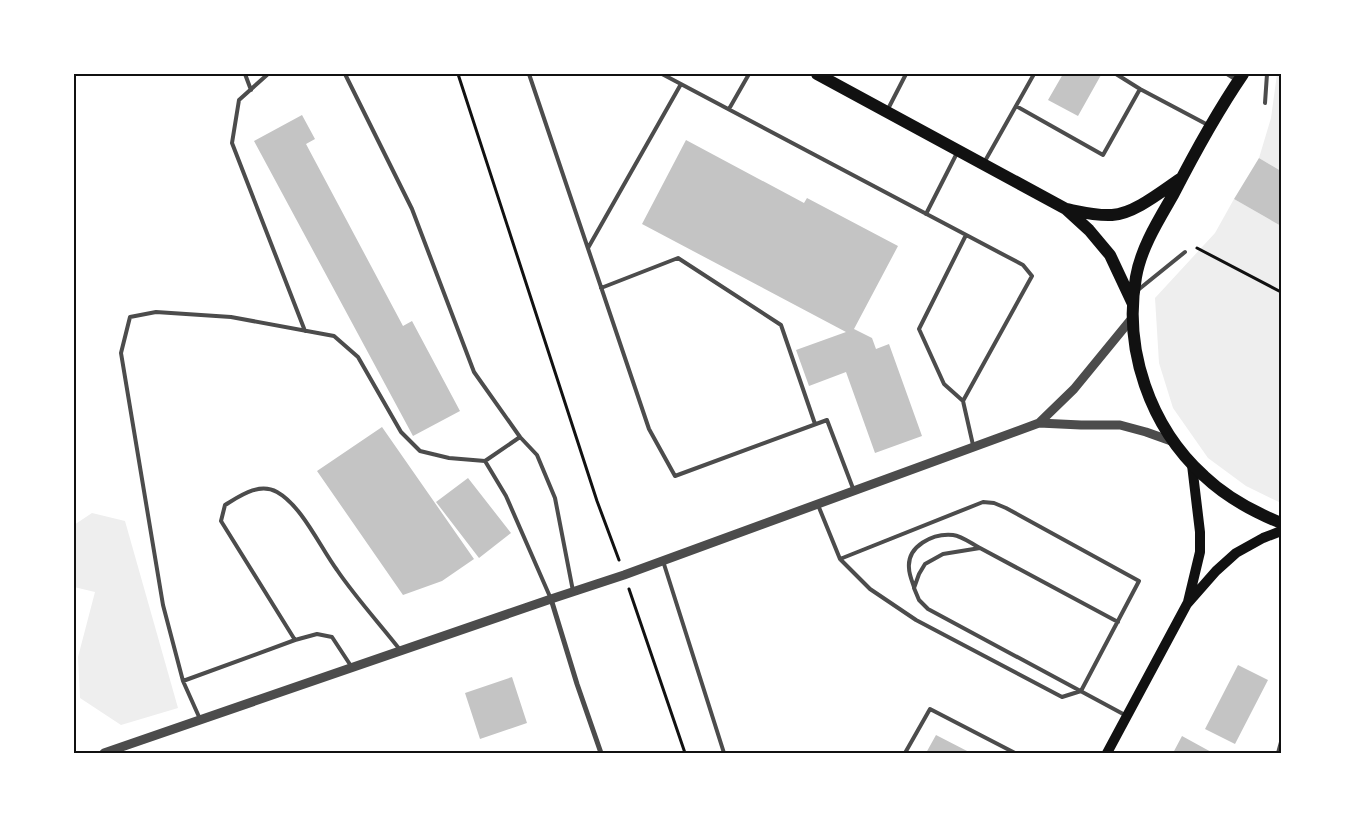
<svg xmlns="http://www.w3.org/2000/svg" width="1355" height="827" font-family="'Libre Baskerville',serif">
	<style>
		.green { fill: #eee }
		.building { fill: #c4c4c4 }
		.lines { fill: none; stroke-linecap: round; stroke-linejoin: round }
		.path { stroke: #111; stroke-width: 3 }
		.service { stroke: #4c4c4c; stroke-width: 4 }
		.minor { stroke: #4c4c4c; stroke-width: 5 }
		.tertiary { stroke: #4c4c4c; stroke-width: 9 }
		.secondary { stroke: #111; stroke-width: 10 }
		.primary { stroke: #111; stroke-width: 12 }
		.neatline { fill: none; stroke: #111; stroke-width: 2 }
	</style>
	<rect width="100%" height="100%" fill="#fff"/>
	<!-- green -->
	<path class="green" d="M 1277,74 L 1281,74 L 1281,171 L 1259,158 L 1271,118 Z
		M 1234,199 L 1281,226 L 1281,503 L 1246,486 L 1208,458 L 1173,408 L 1159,363 L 1155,298 L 1215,233 Z
		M 92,513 L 125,521 L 178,708 L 121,725 L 80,698 L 78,657 L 95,592 L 74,587 L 74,525 Z"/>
	<!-- building -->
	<path class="building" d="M 1063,74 L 1101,75 L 1078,116 L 1048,100 Z
		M 302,115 L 315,139 L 306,144 L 403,326 L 412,321 L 460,411 L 413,436 L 254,141 Z
		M 686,140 L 804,203 L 807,198 L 898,246 L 854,329 L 872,338 L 876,349 L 889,344 L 922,436 L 875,453 L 846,372 L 809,386 L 796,350 L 846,332 L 642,224 Z
		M 1259,158 L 1281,171 L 1281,226 L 1234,199 Z
		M 382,427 L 474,559 L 442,581 L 403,595 L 317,471 Z
		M 468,478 L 511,533 L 479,558 L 436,502 Z
		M 1238,665 L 1268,680 L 1235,744 L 1205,729 Z
		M 512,677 L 527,723 L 480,739 L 465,693 Z
		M 936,735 L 971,753 L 926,753 Z
		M 1182,736 L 1213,753 L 1173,753 Z"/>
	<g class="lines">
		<!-- path -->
		<path class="path" d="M 458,74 L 597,501 L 619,560
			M 1197,248 L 1281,292
			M 629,589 L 685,753"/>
		<!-- service -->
		<path class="service" d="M 245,74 L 251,90
			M 268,74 L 239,100 L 232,143 L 305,331
			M 345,74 L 412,209 L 474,372 L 520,437 L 537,455 L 555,498 L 573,591
			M 529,74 L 649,429 L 675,476 L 827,420 L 854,491
			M 662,74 L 1023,265 L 1032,276 L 963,401
			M 1116,74 L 1140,89 L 1208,125
			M 1227,74 L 1235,79
			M 1265,103 L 1267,74
			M 1016,106 L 1103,155 L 1140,89
			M 729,109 L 749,74
			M 888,109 L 906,74
			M 985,161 L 1034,74
			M 926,214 L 957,153
			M 966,235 L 919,329 L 944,384 L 963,401 L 973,445
			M 588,248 L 681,84
			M 601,288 L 678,258 L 781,325 L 815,424
			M 1138,290 L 1185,252
			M 485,461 L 520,437
			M 818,505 L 840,559 L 870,589 L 916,620 L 1062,697 L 1081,691 L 1139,581 L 1006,508 L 994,503 L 983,502 L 840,559
			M 663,561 L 724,753
			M 914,587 C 912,581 909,574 909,568 C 907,546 933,533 953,535 C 962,536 972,544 980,548
			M 1118,622 L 980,548 L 943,554 L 925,564 L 919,574 L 914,588 L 919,600 L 928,609 L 1125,715
			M 295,640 L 317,634 L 332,637 L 351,666
			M 183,681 L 163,605 L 121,353 L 130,317 L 156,312 L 231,317 L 334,336 L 358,357 L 401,432 L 420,451 L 449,458 L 485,461 L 506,496 L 551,599
			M 200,719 L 183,681 L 295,640 L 221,521 L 225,505 C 240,496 259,482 277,492 C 302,506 320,547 337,570 C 356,598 380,624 401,651
			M 905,753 L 930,709 L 1015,753
			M 1278,753 L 1281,742"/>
		<!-- minor -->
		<path class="minor" d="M 551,599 L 577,684 L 601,753"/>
		<!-- tertiary -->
		<path class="tertiary" d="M 1039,423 L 1081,425 L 1120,425 L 1146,432 L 1174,442
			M 104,753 L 551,599 L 624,575 L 1039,423 L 1074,389 L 1133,317"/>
		<!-- secondary -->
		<path class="secondary" d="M 1188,602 L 1200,552 L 1200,532 L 1192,465
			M 1107,753 L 1187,604 L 1216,571 L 1236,553 L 1263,538 L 1281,531"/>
		<!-- primary -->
		<path class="primary" d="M 817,74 L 1066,209 L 1089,230 L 1110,255 L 1133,304
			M 1243,74 C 1217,112 1194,154 1173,195 C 1158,221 1141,248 1136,277 C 1123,349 1150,427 1204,476 C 1226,497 1254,512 1281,523
			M 1066,209 C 1081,212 1097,216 1112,215 C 1134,214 1162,191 1180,179"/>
	</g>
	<!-- border -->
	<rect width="1355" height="827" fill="none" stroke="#ffffff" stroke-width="150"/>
	<rect x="75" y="75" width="1205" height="677" class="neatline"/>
</svg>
